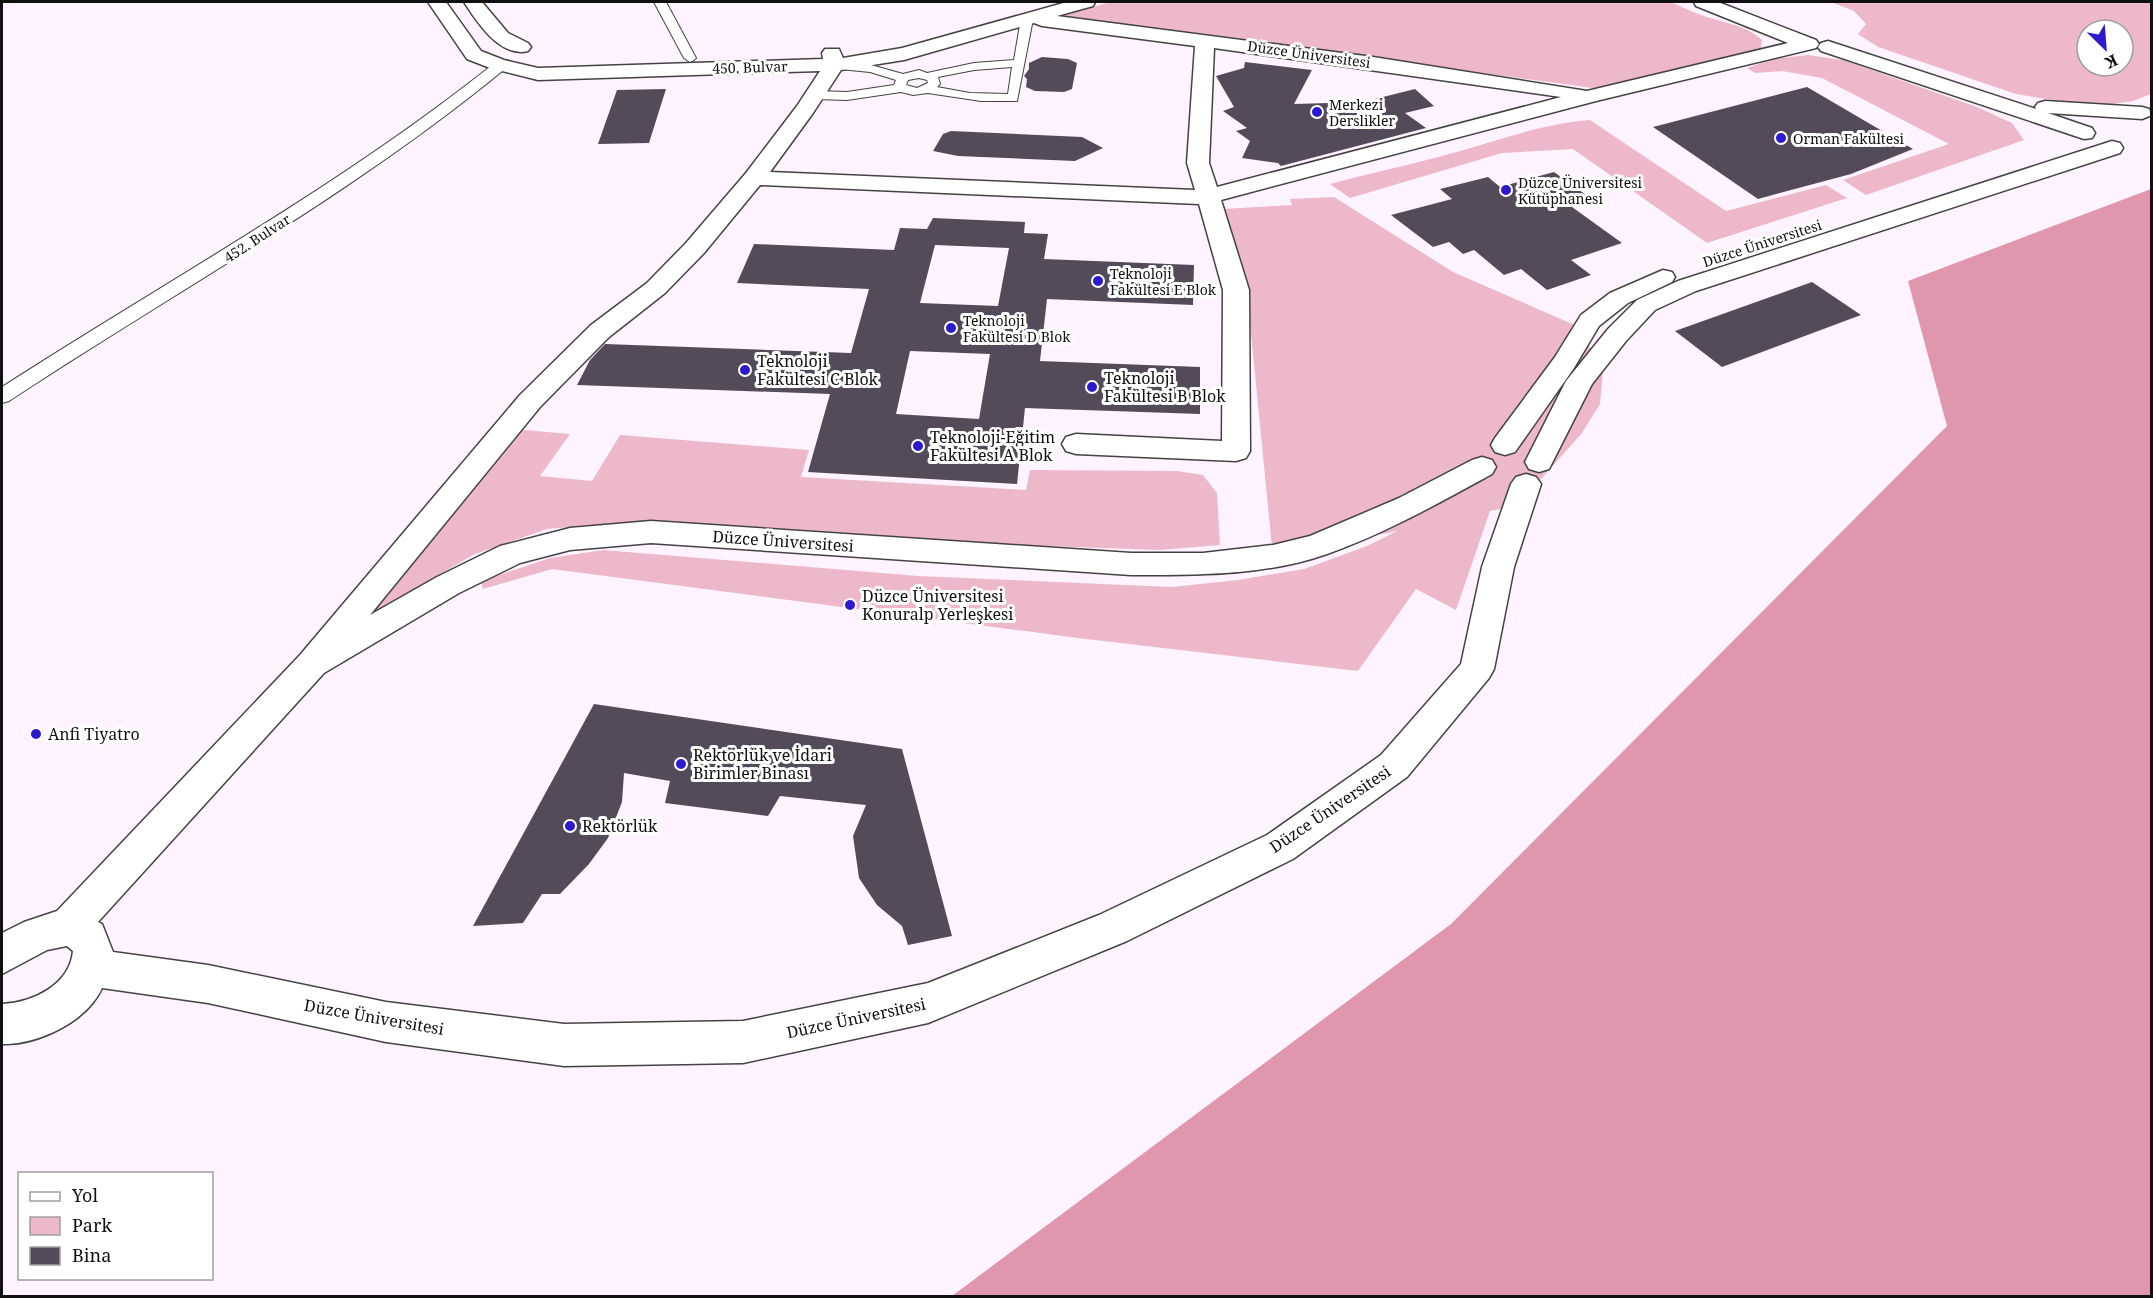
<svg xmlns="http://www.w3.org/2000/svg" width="2153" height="1298" font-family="'Noto Serif',serif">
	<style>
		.green { fill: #eeb8cb; fill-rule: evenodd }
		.forest { fill: #e096ac }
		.building { fill: #534b5a; fill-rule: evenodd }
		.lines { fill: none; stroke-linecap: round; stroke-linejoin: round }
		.pedestrian-casing { stroke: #434343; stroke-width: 2 }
		.minor-casing { stroke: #434343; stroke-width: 2 }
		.tertiary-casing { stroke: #434343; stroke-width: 3 }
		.pedestrian { fill: #fff; fill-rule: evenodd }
		.minor { fill: #fff; fill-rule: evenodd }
		.tertiary { fill: #fff; fill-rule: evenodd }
		.poi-dot { fill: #2e1ace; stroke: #fff; stroke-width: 2 }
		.labels { text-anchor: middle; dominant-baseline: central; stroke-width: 6; stroke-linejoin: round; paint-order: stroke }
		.far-street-label { font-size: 14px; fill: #101010; stroke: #fff }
		.far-poi-label { font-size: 14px; fill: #101010; stroke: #fff; text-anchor: start }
		.poi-label { font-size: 16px; fill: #101010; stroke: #fff; text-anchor: start }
		.street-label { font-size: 16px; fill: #101010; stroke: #fff }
	</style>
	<rect width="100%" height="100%" fill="#fff3ff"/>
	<!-- green -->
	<path class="green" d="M 1110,2 L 1670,2 C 1683,7 1696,14 1710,18 C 1729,24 1747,26 1762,40 L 1761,48 L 1633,82 L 1593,88 L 1063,16 Z
		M 1831,2 L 2151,2 L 2151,94 L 2133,101 L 2093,107 L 2016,94 L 1878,47 L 1858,34 L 1866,24 L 1854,11 ZM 2087,30 L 2123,30 L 2123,66 L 2087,66 Z
		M 1808,55 L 1843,60 L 1977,107 L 2012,123 L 2024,140 L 1866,195 L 1843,180 L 1949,144 L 1822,78 L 1782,71 L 1755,73 L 1747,68 L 1773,59 Z
		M 1590,120 L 1726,211 L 1826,185 L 1847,198 L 1707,243 L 1573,149 L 1502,153 L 1350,198 L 1330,184 C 1367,174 1405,166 1442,156 C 1491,143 1539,124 1590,120 Z
		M 1334,197 L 1453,272 L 1579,327 L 1603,371 L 1600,404 L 1582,433 L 1518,505 L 1490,511 L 1456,610 L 1416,589 L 1358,671 L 1078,638 L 552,569 L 483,589 L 481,581 L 550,558 L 603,550 L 918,576 L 1172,587 L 1238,580 L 1304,569 L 1367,546 L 1397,531 L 1273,557 L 1248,303 L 1221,209 L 1292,205 L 1290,199 Z
		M 513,429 L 570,434 L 540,476 L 592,481 L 620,435 L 809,450 L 801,477 L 1026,490 L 1030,470 L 1177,471 L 1203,475 L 1217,493 L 1220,545 L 1160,550 L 956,543 L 643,521 L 547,529 L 475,554 L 357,621 Z"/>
	<!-- forest -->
	<path class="forest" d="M 2151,189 L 2151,1296 L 952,1296 L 1451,924 L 1947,426 L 1908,281 Z"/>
	<!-- building -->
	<path class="building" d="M 1042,57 L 1068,59 L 1077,63 L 1072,89 L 1064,92 L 1035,91 L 1026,87 L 1027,79 L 1024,76 L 1029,69 L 1029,63 Z
		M 1245,62 L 1312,70 L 1294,104 L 1363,102 L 1415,89 L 1434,106 L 1405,113 L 1426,128 L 1281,166 L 1278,163 L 1242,158 L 1250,141 L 1236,131 L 1247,128 L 1223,111 L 1234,107 L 1216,76 L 1244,68 Z
		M 1807,87 L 1913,149 L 1851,174 L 1758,199 L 1653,127 Z
		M 666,89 L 649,143 L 598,144 L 617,90 Z
		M 951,131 L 1082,137 L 1103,148 L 1075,161 L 958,156 L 933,151 L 943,134 Z
		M 1554,172 L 1593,200 L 1572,207 L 1622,243 L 1571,260 L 1591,275 L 1547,290 L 1521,269 L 1504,275 L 1474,250 L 1463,254 L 1449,242 L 1433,247 L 1391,215 L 1452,199 L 1440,189 L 1488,177 L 1500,187 Z
		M 933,218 L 1025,222 L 1024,233 L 1048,234 L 1044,259 L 1194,265 L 1193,305 L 1047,299 L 1040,361 L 1200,367 L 1200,414 L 1025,408 L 1017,484 L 808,472 L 830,394 L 577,385 L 590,360 L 605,344 L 851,353 L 869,289 L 737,283 L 754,244 L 894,250 L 900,228 L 927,229 ZM 935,245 L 1009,248 L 998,306 L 920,303 ZM 910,351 L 990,354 L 979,419 L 896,414 Z
		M 1812,282 L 1861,315 L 1722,367 L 1675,331 Z
		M 594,704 L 902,749 L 952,936 L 908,945 L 902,926 L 877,905 L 859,878 L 853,836 L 866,805 L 780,796 L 768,816 L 665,803 L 670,781 L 624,773 L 622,802 L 608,838 L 589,864 L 560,894 L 542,894 L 523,923 L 473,926 Z"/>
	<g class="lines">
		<defs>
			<path id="pedestrian" d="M 654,2 L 666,2 L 696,58 L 694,60 L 690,62 L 684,58 Z
				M 1027,16 L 1033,19 L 1017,101 L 981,101 L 928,93 L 913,95 L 901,92 L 847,100 L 815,99 L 809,95 L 815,91 L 847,92 L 894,85 L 896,80 L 870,72 L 830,68 L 830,62 L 834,61 L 871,65 L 903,74 L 919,70 L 927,73 L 974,63 L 1014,60 L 1021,19 ZM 1012,67 L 1008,94 L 970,93 L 937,87 L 940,84 L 938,77 L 974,70 ZM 919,78 L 927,80 L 928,83 L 917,88 L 906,85 L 908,80 Z"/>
			<path id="minor" d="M 501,60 L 506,62 L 509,65 L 506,68 C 352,195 176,291 9,401 L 2,403 L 2,387 C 168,280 341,186 496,62 Z"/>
			<path id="tertiary" d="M 428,2 L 446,2 L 481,51 L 504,60 L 538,68 L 823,59 L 822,53 L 825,49 L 839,49 L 843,58 L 902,48 L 1067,2 L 1095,2 L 1093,6 L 1057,16 L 1373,57 L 1587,91 L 1788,43 L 1696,6 L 1694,2 L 1718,2 L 1816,40 L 1819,44 L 1816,48 L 1596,101 L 1221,200 L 1249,290 L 1250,451 L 1246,458 L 1236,461 L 1076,454 L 1066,451 L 1062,444 L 1066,437 L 1076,434 L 1222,441 L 1223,290 L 1199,204 L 760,185 L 704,253 L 665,293 L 609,337 L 540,407 L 370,615 L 437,577 L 500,546 L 570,528 L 651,521 L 1131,553 L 1203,553 L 1273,545 L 1310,536 L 1399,498 L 1472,460 L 1482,457 L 1492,460 L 1496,467 L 1492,474 C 1439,503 1384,534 1327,554 C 1265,576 1196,575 1131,575 L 651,543 L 570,550 L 520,563 L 459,593 L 324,673 L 98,922 L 102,924 L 113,952 L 208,965 L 386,1002 L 564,1024 L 743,1021 L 928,983 L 1099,915 L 1267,835 L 1381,755 L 1461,664 L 1482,567 L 1511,484 L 1516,477 L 1526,474 L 1536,477 L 1541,484 L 1514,567 L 1494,669 L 1489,678 L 1407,777 L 1293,859 L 1127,941 L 928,1023 L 743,1063 L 564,1066 L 386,1042 L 208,1003 L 102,988 C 87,1022 37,1045 2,1044 L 2,1004 C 32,1003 70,985 73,951 L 67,946 L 47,950 L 2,974 L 2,933 L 24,922 L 57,911 L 300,655 L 520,395 L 591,325 L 647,283 L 686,243 L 746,173 L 797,106 L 820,71 L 538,80 L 490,68 L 467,59 ZM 1034,23 L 1042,26 L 1195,46 L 1187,163 L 1195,190 L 770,172 L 813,113 L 841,70 L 904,60 ZM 1214,48 L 1561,97 L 1217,187 L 1209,163 Z
				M 464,2 L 482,2 L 508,33 L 528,43 L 531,47 L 528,51 C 500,58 477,22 464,2 Z
				M 1828,41 L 2036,109 L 2035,107 L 2038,103 L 2045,101 L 2142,107 L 2149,109 L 2152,115 L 2142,119 L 2048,113 L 2092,128 L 2095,133 L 2092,138 L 2084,139 L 1821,51 L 1818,47 L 1821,43 Z
				M 2112,141 L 2120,143 L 2123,148 L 2120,153 L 1696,291 L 1655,310 L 1626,341 L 1592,384 L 1549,469 L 1539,472 L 1529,469 L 1525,462 L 1566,381 L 1608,329 L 1637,300 L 1678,281 Z
				M 1663,270 L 1672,272 L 1675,277 L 1672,282 L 1628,303 L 1599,326 L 1574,368 L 1515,452 L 1505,455 L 1495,452 L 1491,445 L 1495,438 L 1555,357 L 1581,315 L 1610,293 Z"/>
		</defs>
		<!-- pedestrian casing -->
		<use href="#pedestrian" class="pedestrian-casing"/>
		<!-- minor casing -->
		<use href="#minor" class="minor-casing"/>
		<!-- tertiary casing -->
		<use href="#tertiary" class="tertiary-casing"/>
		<!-- pedestrian -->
		<use href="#pedestrian" class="pedestrian"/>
		<!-- minor -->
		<use href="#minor" class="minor"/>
		<!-- tertiary -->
		<use href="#tertiary" class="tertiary"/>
	</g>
	<!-- markers -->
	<g class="poi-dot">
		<circle cx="1317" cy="112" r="6"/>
		<circle cx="1781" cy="138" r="6"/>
		<circle cx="1506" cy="190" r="6"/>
		<circle cx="1098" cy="281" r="6"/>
		<circle cx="951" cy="328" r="6"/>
		<circle cx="745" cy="370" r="6"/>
		<circle cx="1092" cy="387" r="6"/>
		<circle cx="918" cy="446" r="6"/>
		<circle cx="850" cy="605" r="6"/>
		<circle cx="36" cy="734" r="6"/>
		<circle cx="681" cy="764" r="6"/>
		<circle cx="570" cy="826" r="6"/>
	</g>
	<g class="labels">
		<!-- far-street labels -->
		<g class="far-street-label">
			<text transform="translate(1309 54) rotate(8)">Düzce Üniversitesi</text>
			<text transform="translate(750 67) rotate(-2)">450. Bulvar</text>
			<text transform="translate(257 238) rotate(-33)">452. Bulvar</text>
			<text transform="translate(1762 243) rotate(-18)">Düzce Üniversitesi</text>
		</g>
		<!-- far-poi labels -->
		<g class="far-poi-label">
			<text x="1329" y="104">Merkezi<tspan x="1329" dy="16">Derslikler</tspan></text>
			<text x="1793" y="138">Orman Fakültesi</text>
			<text x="1518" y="182">Düzce Üniversitesi<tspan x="1518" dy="16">Kütüphanesi</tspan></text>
			<text x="1110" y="273">Teknoloji<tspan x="1110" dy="16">Fakültesi E Blok</tspan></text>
			<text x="963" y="320">Teknoloji<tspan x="963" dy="16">Fakültesi D Blok</tspan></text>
		</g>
		<!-- poi labels -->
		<g class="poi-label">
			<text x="757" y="361">Teknoloji<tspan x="757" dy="18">Fakültesi C Blok</tspan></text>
			<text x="1104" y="378">Teknoloji<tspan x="1104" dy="18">Fakültesi B Blok</tspan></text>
			<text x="930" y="437">Teknoloji-Eğitim<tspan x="930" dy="18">Fakültesi A Blok</tspan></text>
			<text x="862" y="596">Düzce Üniversitesi<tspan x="862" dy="18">Konuralp Yerleşkesi</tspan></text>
			<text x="48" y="734">Anfi Tiyatro</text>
			<text x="693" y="755">Rektörlük ve İdari<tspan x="693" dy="18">Birimler Binası</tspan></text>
			<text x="582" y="826">Rektörlük</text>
		</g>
		<!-- street labels -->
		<g class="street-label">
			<text transform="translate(783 541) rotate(4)">Düzce Üniversitesi</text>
			<text transform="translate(1330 809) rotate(-34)">Düzce Üniversitesi</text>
			<text transform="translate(374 1017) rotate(10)">Düzce Üniversitesi</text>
			<text transform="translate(856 1018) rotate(-12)">Düzce Üniversitesi</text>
		</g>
	</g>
	<!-- border -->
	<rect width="2153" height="1298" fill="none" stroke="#101010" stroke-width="6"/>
	<!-- legend -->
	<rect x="18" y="1172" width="195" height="108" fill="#ffffff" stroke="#9f9f9f" stroke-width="1.5"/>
	<rect x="30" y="1192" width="30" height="9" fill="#ffffff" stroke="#9f9f9f" stroke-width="1.5"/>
	<text x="72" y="1202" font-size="18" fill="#101010">Yol</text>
	<rect x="30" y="1217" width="30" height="18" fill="#eeb8cb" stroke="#9f9f9f" stroke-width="1.5"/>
	<text x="72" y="1232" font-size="18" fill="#101010">Park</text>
	<rect x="30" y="1247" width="30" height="18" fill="#534b5a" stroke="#9f9f9f" stroke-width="1.5"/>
	<text x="72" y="1262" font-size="18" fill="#101010">Bina</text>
	<!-- north arrow -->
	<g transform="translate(2105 48) rotate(155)"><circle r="28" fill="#ffffff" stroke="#9f9f9f" stroke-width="1.5"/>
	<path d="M0-4.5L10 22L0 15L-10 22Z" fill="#2e1ace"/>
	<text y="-9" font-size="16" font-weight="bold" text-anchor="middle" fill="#101010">K</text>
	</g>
</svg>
